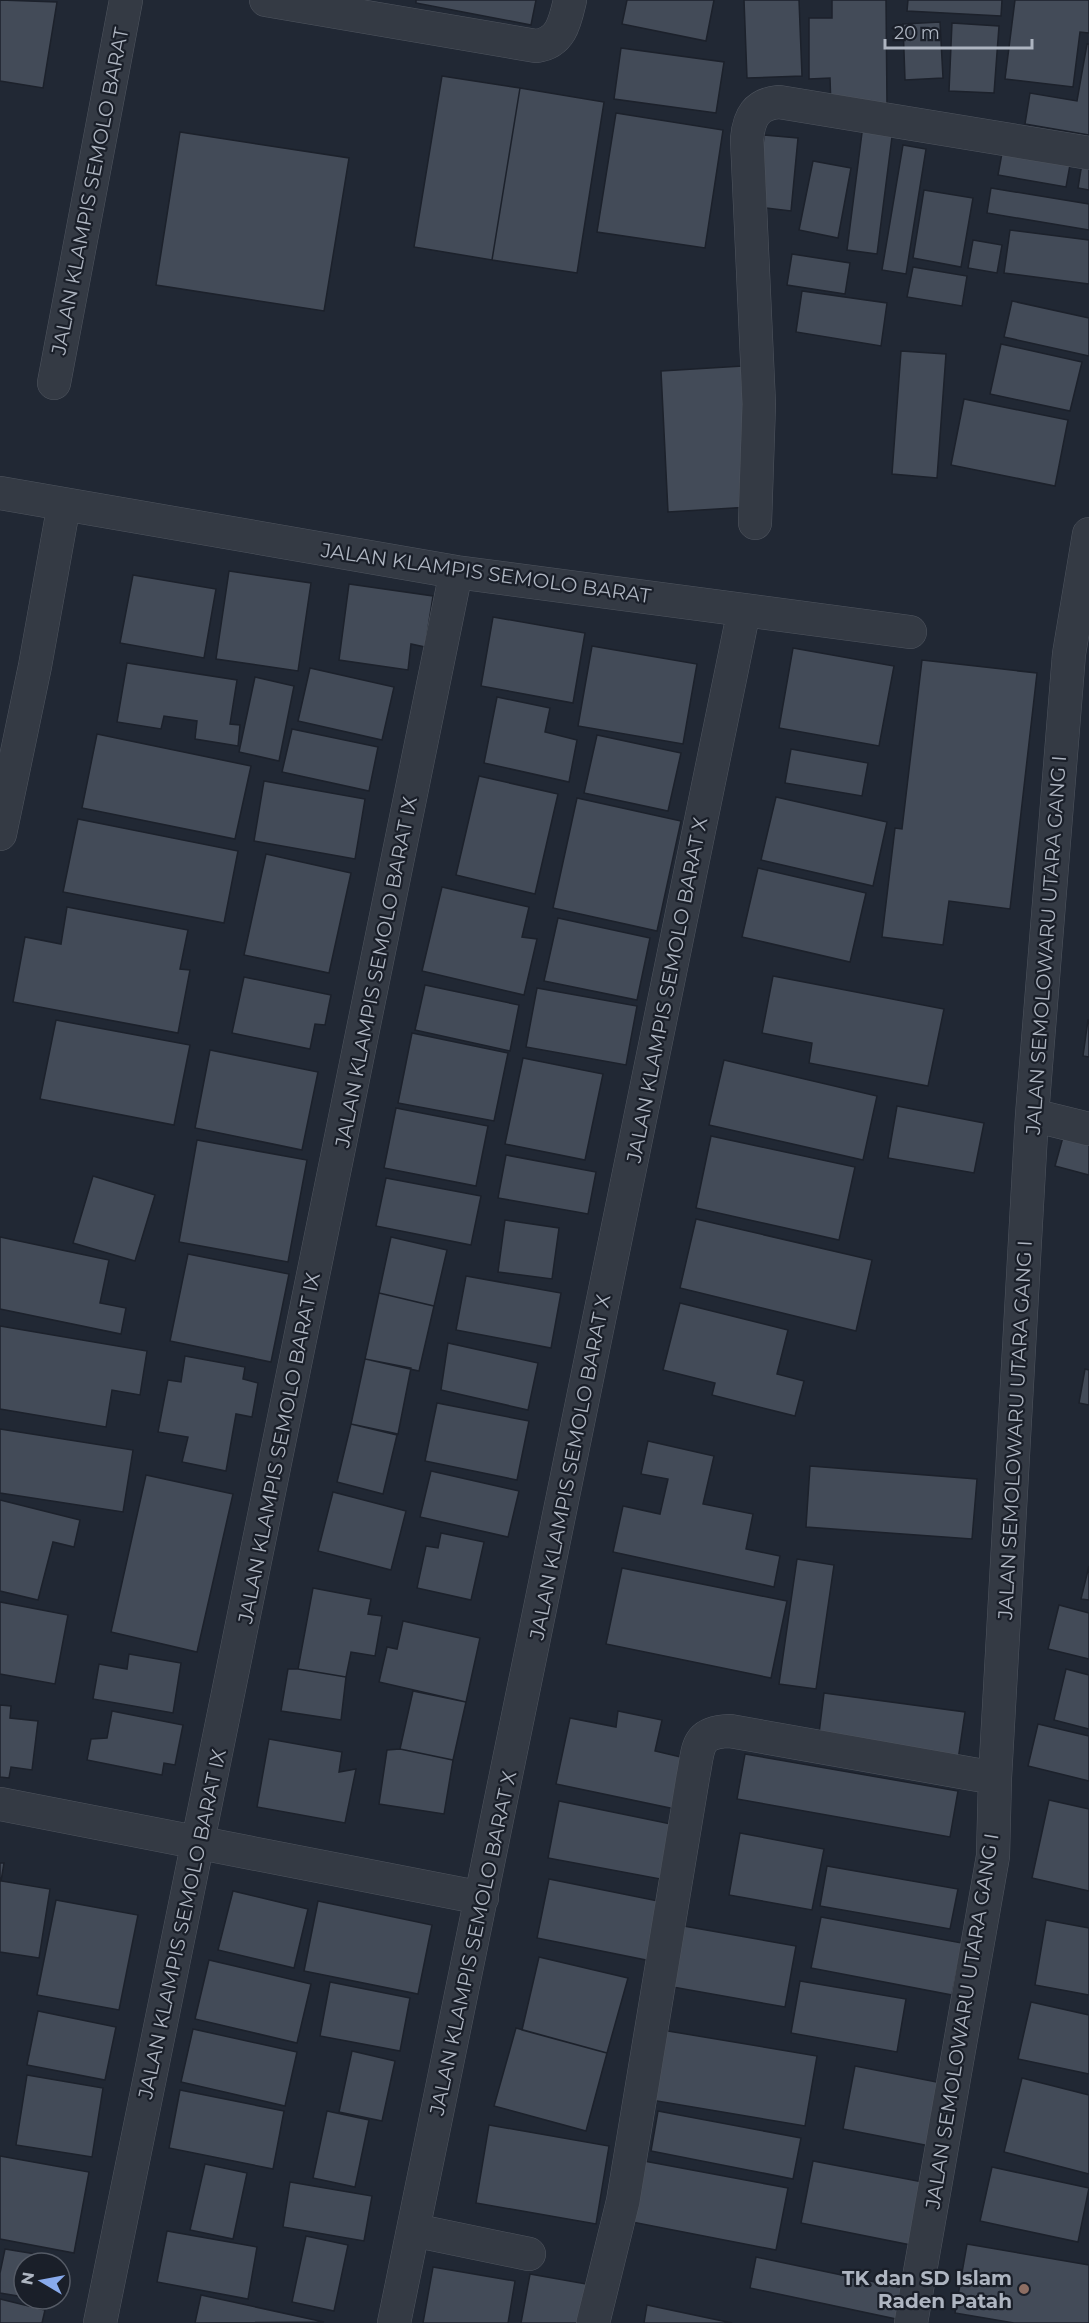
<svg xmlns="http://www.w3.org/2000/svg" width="1089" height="2323" font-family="Montserrat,sans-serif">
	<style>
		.building { fill: #434b58; stroke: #1c212b; stroke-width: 1.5 }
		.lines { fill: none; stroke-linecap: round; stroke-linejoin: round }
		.minor-casing { stroke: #4f555f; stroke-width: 34 }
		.minor { stroke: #343a44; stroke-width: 33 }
		.education-dot { fill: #8d6e63; stroke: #1a1f29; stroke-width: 2 }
		.labels { text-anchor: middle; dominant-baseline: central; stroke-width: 4.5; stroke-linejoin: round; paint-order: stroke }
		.street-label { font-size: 20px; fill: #aeb5c1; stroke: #1a1f29 }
		.poi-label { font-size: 20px; font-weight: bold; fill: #aeb5c1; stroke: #1a1f29; text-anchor: end }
	</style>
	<rect width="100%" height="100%" fill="#212834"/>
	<!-- building -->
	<path class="building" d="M 0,0 L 57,2 L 43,88 L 0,81 Z
		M 416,0 L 536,0 L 531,25 L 416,3 Z
		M 627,0 L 714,0 L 706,41 L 622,24 Z
		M 744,0 L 799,0 L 802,76 L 747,78 Z
		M 832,0 L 886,0 L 887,106 L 831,107 L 830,78 L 809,79 L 809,18 L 832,18 Z
		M 908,0 L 1002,0 L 1001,16 L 907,11 Z
		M 1015,0 L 1089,0 L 1089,33 L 1080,32 L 1073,87 L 1005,79 Z
		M 940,22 L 943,78 L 905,80 L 903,24 Z
		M 952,23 L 999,26 L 994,93 L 949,91 Z
		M 1087,44 L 1089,44 L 1089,135 L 1025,124 L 1030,93 L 1077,101 Z
		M 621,48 L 724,62 L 716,113 L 614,99 Z
		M 442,76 L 520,88 L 492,260 L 414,247 Z
		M 520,88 L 604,102 L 577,273 L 492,260 Z
		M 616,113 L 723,130 L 705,248 L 597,232 Z
		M 863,125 L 893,129 L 877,254 L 847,250 Z
		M 180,132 L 349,158 L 324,311 L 156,285 Z
		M 764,135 L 798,138 L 791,211 L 757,207 Z
		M 1004,142 L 1072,154 L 1066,187 L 998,175 Z
		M 903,145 L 926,149 L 906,274 L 882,270 Z
		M 1083,157 L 1089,159 L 1089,190 L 1078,188 Z
		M 813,161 L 851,168 L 838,238 L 799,230 Z
		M 991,188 L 1089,204 L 1089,230 L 987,213 Z
		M 924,190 L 973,198 L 961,267 L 913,258 Z
		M 1010,230 L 1089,240 L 1089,284 L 1004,273 Z
		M 973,240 L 1002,245 L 997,273 L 968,268 Z
		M 792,254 L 850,263 L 845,294 L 787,285 Z
		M 913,267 L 967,276 L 962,306 L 907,297 Z
		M 802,291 L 887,303 L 881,346 L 796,332 Z
		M 1012,301 L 1089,318 L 1089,356 L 1004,337 Z
		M 1001,344 L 1082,362 L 1070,411 L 990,394 Z
		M 901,351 L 946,354 L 937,478 L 892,474 Z
		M 743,366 L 750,507 L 668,512 L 661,371 Z
		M 964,399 L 1068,420 L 1055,486 L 951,465 Z
		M 229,571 L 311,583 L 298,671 L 216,659 Z
		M 133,575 L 216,589 L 204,658 L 120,643 Z
		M 349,584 L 433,596 L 425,647 L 411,644 L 408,670 L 339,660 Z
		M 493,617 L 585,633 L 573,703 L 481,686 Z
		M 592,646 L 697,664 L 683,744 L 578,726 Z
		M 793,648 L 894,666 L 879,746 L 779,728 Z
		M 922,660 L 1037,673 L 1010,909 L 949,901 L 943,945 L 882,937 L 895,828 L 902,829 Z
		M 127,663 L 237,680 L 230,724 L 240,725 L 238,746 L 195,739 L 197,721 L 164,716 L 161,729 L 117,722 Z
		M 310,668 L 394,687 L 382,740 L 298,721 Z
		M 255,677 L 294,686 L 279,761 L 239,752 Z
		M 497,697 L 550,708 L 545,732 L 577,740 L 569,782 L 484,763 Z
		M 292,729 L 378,747 L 369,791 L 282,772 Z
		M 97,734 L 251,766 L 235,839 L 82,808 Z
		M 597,735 L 681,753 L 668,811 L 584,793 Z
		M 791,749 L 868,763 L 862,796 L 785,783 Z
		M 479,776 L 558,794 L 535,894 L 456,875 Z
		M 264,781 L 365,799 L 355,859 L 254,841 Z
		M 776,797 L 887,822 L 873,886 L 761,860 Z
		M 577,798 L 681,821 L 657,931 L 553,908 Z
		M 78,819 L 238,851 L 224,923 L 63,892 Z
		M 266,854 L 351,873 L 329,973 L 244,955 Z
		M 758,868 L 866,893 L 850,962 L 742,937 Z
		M 442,887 L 529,907 L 522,937 L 537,939 L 524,995 L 422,971 Z
		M 67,907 L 188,930 L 180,969 L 190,970 L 178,1033 L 13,1002 L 25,937 L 61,944 Z
		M 558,918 L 650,938 L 637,1000 L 544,981 Z
		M 773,976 L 944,1009 L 928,1086 L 809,1063 L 812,1043 L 762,1033 Z
		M 244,977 L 331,995 L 325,1025 L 315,1024 L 310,1049 L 232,1033 Z
		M 425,985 L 519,1005 L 510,1051 L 415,1030 Z
		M 537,988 L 637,1006 L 626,1065 L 526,1047 Z
		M 56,1020 L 190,1045 L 174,1125 L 40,1099 Z
		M 1088,1020 L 1089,1020 L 1089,1057 L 1083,1056 Z
		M 412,1033 L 508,1053 L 494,1121 L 398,1103 Z
		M 210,1050 L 318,1072 L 302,1150 L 195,1128 Z
		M 523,1058 L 603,1074 L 585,1160 L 505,1144 Z
		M 724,1060 L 877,1096 L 863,1160 L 709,1125 Z
		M 897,1106 L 984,1123 L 974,1173 L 888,1158 Z
		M 396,1108 L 488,1126 L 476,1186 L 384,1168 Z
		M 711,1136 L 855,1167 L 839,1240 L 696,1208 Z
		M 1063,1137 L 1089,1144 L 1089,1175 L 1055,1166 Z
		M 197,1140 L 307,1160 L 288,1262 L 179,1242 Z
		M 506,1155 L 596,1172 L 588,1214 L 498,1198 Z
		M 93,1176 L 155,1195 L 135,1261 L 73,1243 Z
		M 386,1178 L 481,1196 L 471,1245 L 376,1226 Z
		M 696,1219 L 872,1260 L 856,1331 L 680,1288 Z
		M 505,1220 L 559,1228 L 552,1279 L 498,1272 Z
		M 0,1237 L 109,1260 L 100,1303 L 126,1308 L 121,1334 L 0,1309 Z
		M 391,1237 L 447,1250 L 434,1306 L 379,1293 Z
		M 188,1254 L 289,1274 L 271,1362 L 170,1341 Z
		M 466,1276 L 561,1293 L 551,1348 L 456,1330 Z
		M 379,1293 L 434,1306 L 419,1371 L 365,1359 Z
		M 680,1303 L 788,1330 L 777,1374 L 804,1381 L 795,1416 L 712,1395 L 715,1383 L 663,1370 Z
		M 0,1326 L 147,1351 L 140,1395 L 112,1390 L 106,1427 L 0,1409 Z
		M 448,1343 L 538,1363 L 528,1410 L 441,1390 Z
		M 185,1356 L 245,1367 L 243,1379 L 258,1383 L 252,1417 L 236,1414 L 226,1471 L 182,1462 L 188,1437 L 158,1432 L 168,1380 L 181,1382 Z
		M 365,1359 L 411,1368 L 398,1434 L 351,1424 Z
		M 1085,1369 L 1089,1370 L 1089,1405 L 1079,1403 Z
		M 437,1403 L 529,1421 L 517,1480 L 425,1461 Z
		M 351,1424 L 397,1435 L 383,1494 L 337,1482 Z
		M 0,1429 L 133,1450 L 123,1512 L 0,1493 Z
		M 648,1441 L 714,1456 L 703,1504 L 753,1514 L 746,1549 L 780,1556 L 774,1587 L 613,1552 L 623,1506 L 660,1514 L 668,1479 L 641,1474 Z
		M 810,1466 L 977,1479 L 972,1539 L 806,1527 Z
		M 431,1471 L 519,1491 L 508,1537 L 420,1517 Z
		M 146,1475 L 233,1494 L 197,1652 L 111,1632 Z
		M 333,1492 L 406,1511 L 391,1570 L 318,1551 Z
		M 0,1500 L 80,1520 L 74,1547 L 53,1542 L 38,1600 L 0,1591 Z
		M 441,1533 L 484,1542 L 471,1600 L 417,1588 L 426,1546 L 438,1548 Z
		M 797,1559 L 834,1565 L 816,1689 L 779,1684 Z
		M 1089,1566 L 1089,1600 L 1081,1599 Z
		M 622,1568 L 787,1601 L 771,1678 L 606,1644 Z
		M 313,1588 L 371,1599 L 368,1614 L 382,1616 L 375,1656 L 351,1652 L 346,1677 L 298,1669 Z
		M 0,1602 L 68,1615 L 55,1684 L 0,1674 Z
		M 1059,1605 L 1089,1613 L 1089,1659 L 1048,1649 Z
		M 403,1621 L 480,1638 L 466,1702 L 379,1682 L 387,1647 L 397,1649 Z
		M 129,1654 L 181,1663 L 173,1713 L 93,1699 L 99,1664 L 127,1669 Z
		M 288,1669 L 298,1669 L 346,1677 L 341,1720 L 281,1711 Z
		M 1066,1669 L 1089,1675 L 1089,1729 L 1054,1720 Z
		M 413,1691 L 466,1702 L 453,1760 L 400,1749 Z
		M 824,1693 L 965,1712 L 958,1760 L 818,1742 Z
		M 0,1705 L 11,1706 L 10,1718 L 38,1721 L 32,1770 L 11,1767 L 9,1778 L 0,1777 Z
		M 112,1711 L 183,1725 L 175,1765 L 164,1763 L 162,1775 L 87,1760 L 91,1739 L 107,1738 Z
		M 618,1711 L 662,1720 L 655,1751 L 685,1758 L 675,1809 L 556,1784 L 570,1718 L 616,1727 Z
		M 1038,1724 L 1089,1736 L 1089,1781 L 1028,1766 Z
		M 269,1739 L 342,1752 L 339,1772 L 356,1769 L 345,1823 L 257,1807 Z
		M 400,1749 L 453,1760 L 444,1814 L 379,1804 L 387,1750 Z
		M 745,1754 L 958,1791 L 950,1837 L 737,1799 Z
		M 1049,1800 L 1089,1809 L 1089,1891 L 1032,1878 Z
		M 559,1801 L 671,1824 L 660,1879 L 548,1858 Z
		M 740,1833 L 824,1849 L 812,1910 L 729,1895 Z
		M 0,1863 L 4,1863 L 1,1881 L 50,1889 L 39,1958 L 0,1952 Z
		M 827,1866 L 958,1889 L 950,1929 L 820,1906 Z
		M 549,1879 L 668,1903 L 656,1962 L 537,1938 Z
		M 233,1891 L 308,1909 L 294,1968 L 218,1950 Z
		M 56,1900 L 138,1915 L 119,2010 L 37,1995 Z
		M 318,1901 L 432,1925 L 418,1994 L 304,1971 Z
		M 821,1917 L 962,1943 L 952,1995 L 811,1968 Z
		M 1046,1920 L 1089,1928 L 1089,1995 L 1035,1985 Z
		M 678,1925 L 796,1946 L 785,2007 L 667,1986 Z
		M 539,1957 L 628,1978 L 607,2053 L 522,2030 Z
		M 209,1960 L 311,1984 L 297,2043 L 195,2019 Z
		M 800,1981 L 906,1999 L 897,2052 L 791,2033 Z
		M 330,1982 L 410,1998 L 400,2051 L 320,2036 Z
		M 1031,2002 L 1089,2015 L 1089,2074 L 1018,2059 Z
		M 38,2011 L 116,2027 L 105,2080 L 27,2065 Z
		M 516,2028 L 607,2053 L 586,2131 L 494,2106 Z
		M 193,2029 L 297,2052 L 285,2106 L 181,2082 Z
		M 662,2030 L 817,2056 L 805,2126 L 651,2100 Z
		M 352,2051 L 395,2061 L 382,2121 L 339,2112 Z
		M 855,2066 L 947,2084 L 935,2147 L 843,2129 Z
		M 27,2075 L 103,2088 L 92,2157 L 16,2145 Z
		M 1022,2078 L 1089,2095 L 1089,2174 L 1004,2152 Z
		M 180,2090 L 284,2111 L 273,2169 L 169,2148 Z
		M 327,2111 L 369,2120 L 355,2187 L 313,2178 Z
		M 658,2111 L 801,2138 L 793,2179 L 651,2151 Z
		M 489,2125 L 609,2146 L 596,2224 L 476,2203 Z
		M 0,2156 L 89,2172 L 74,2253 L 0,2239 Z
		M 644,2161 L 788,2188 L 776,2250 L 632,2222 Z
		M 813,2161 L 928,2183 L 916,2246 L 801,2223 Z
		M 205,2164 L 247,2173 L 233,2239 L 190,2230 Z
		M 992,2167 L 1089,2188 L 1078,2242 L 980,2221 Z
		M 290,2182 L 372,2196 L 364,2241 L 283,2227 Z
		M 167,2231 L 257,2247 L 248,2299 L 157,2282 Z
		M 306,2236 L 348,2245 L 334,2311 L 292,2302 Z
		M 967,2244 L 1089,2265 L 1089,2323 L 1014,2323 L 955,2313 Z
		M 5,2249 L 54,2257 L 53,2263 L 24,2263 L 24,2297 L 0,2293 L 0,2273 Z
		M 756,2257 L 908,2289 L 901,2320 L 750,2288 Z
		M 433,2267 L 515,2281 L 508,2323 L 423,2323 Z
		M 530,2274 L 592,2285 L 586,2323 L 521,2323 Z
		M 201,2295 L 324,2322 L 195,2323 Z
		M 0,2299 L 45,2310 L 42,2323 L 0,2323 Z
		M 647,2305 L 732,2323 L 644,2323 Z"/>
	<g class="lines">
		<defs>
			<path id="minor" d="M 266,0 L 536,46 C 561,43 565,22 570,0
				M 54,383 L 126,0
				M 0,493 L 456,572 L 910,632
				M 755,523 L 759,404 L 747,139 C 749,117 756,104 779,102 L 1089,153
				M 0,834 L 35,666 L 64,504
				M 1032,1115 L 1089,1129
				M 0,1804 L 482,1898
				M 413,2230 L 529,2254
				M 100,2323 L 456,572
				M 394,2323 L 744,610
				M 593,2323 L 623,2201 L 693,1777 C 699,1748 695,1732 730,1731 L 995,1778
				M 911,2323 L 993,1856 L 995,1778 L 1032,1115 L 1069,654 L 1089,534"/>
		</defs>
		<!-- minor casing -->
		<use href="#minor" class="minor-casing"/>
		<!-- minor -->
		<use href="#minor" class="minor"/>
	</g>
	<!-- markers -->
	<circle class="education-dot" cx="1024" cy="2289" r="6"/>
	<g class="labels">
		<!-- street labels -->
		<g class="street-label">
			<text transform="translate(90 191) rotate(-79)">JALAN KLAMPIS SEMOLO BARAT</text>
			<text transform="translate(486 573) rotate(8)">JALAN KLAMPIS SEMOLO BARAT</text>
			<text transform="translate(1046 945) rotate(-86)">JALAN SEMOLOWARU UTARA GANG I</text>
			<text transform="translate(376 972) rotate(-79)">JALAN KLAMPIS SEMOLO BARAT IX</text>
			<text transform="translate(667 990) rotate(-79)">JALAN KLAMPIS SEMOLO BARAT X</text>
			<text transform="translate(1015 1430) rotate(-87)">JALAN SEMOLOWARU UTARA GANG I</text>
			<text transform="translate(279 1448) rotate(-79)">JALAN KLAMPIS SEMOLO BARAT IX</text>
			<text transform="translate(570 1467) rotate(-79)">JALAN KLAMPIS SEMOLO BARAT X</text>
			<text transform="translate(182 1924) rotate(-78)">JALAN KLAMPIS SEMOLO BARAT IX</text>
			<text transform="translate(473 1943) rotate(-78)">JALAN KLAMPIS SEMOLO BARAT X</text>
			<text transform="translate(962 2021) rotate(-81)">JALAN SEMOLOWARU UTARA GANG I</text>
		</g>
		<!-- poi labels -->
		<g class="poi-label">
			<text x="1012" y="2278">TK dan SD Islam<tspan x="1012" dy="23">Raden Patah</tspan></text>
		</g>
	</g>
	<!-- north arrow -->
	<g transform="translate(42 2281) rotate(280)"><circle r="28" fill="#1a1f29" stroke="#555b66" stroke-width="1.5"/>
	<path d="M0-4.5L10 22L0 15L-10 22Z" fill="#88aaec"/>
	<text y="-9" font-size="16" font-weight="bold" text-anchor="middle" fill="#aeb5c1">N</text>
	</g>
	<!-- scale -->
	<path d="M885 39v9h147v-9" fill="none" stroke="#aeb5c1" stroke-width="3"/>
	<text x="894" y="39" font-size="18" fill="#aeb5c1" stroke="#1a1f29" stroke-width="4.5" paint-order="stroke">20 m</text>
</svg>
